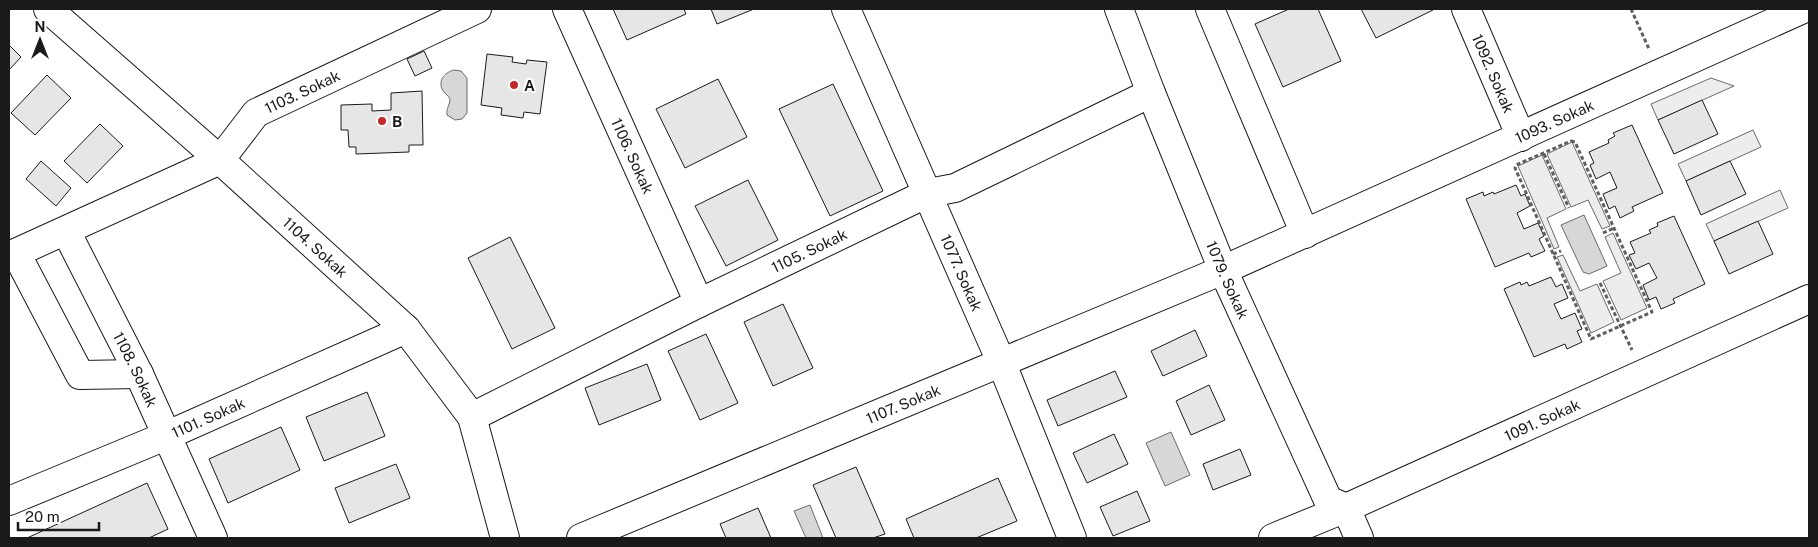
<svg xmlns="http://www.w3.org/2000/svg" width="1818" height="547" font-family="'Public Sans',sans-serif">
	<style>
		.green { fill: #ededed; stroke: #6a6a6a }
		.water { fill: #d7d7d7; stroke: #6a6a6a }
		.building { fill: #e6e6e6; stroke: #1a1a1a }
		.lines { fill: none; stroke-linecap: round; stroke-linejoin: round }
		.minor-casing { stroke: #1a1a1a; stroke-width: 30 }
		.path { stroke: #5f5f5f; stroke-width: 3; stroke-dasharray: 4 2.5; stroke-linecap: butt }
		.minor { stroke: #fff; stroke-width: 28 }
		.poi-dot { fill: #c62828; stroke: #fff; stroke-width: 2 }
		.labels { text-anchor: middle; dominant-baseline: central; stroke-width: 4; stroke-linejoin: round; paint-order: stroke }
		.street-label { font-size: 15px; fill: #1a1a1a; stroke: #fff }
		.poi-label { font-size: 15px; font-weight: bold; fill: #1a1a1a; stroke: #fff; text-anchor: start }
	</style>
	<rect width="100%" height="100%" fill="#fff"/>
	<!-- green -->
	<path class="green" d="M 1711,78 L 1734,86 L 1658,120 L 1651,104 Z
		M 1753,130 L 1761,147 L 1686,181 L 1678,164 Z
		M 1572,142 L 1610,226 L 1602,229 L 1588,200 L 1571,207 L 1547,154 Z
		M 1542,155 L 1566,209 L 1547,218 L 1559,247 L 1554,249 L 1518,166 Z
		M 1780,190 L 1788,208 L 1714,241 L 1706,224 Z
		M 1613,233 L 1647,308 L 1621,320 L 1603,281 L 1621,273 L 1605,237 Z
		M 1563,255 L 1580,291 L 1597,284 L 1614,322 L 1591,333 L 1557,257 Z"/>
	<!-- water -->
	<path class="water" d="M 454,70 L 461,71 L 467,78 L 467,113 L 462,119 L 455,120 L 447,115 C 446,108 450,105 450,99 C 448,95 444,93 442,89 C 438,79 446,72 454,70 Z
		M 1584,215 L 1607,266 L 1589,274 L 1583,272 L 1561,225 Z
		M 1171,432 L 1190,475 L 1165,486 L 1146,443 Z
		M 810,505 L 823,538 L 806,538 L 794,511 Z"/>
	<!-- building -->
	<path class="building" d="M 613,9 L 684,9 L 686,14 L 627,40 Z
		M 711,9 L 754,9 L 717,24 Z
		M 1289,9 L 1318,9 L 1341,61 L 1283,87 L 1255,24 Z
		M 1361,9 L 1432,9 L 1433,10 L 1376,38 Z
		M 9,45 L 21,57 L 9,70 Z
		M 424,51 L 432,68 L 415,76 L 407,59 Z
		M 487,54 L 513,57 L 512,62 L 526,64 L 527,60 L 547,62 L 540,114 L 524,112 L 523,118 L 501,115 L 502,108 L 481,105 Z
		M 47,75 L 71,98 L 35,135 L 11,113 Z
		M 718,79 L 747,137 L 685,168 L 656,109 Z
		M 833,84 L 883,191 L 830,216 L 779,109 Z
		M 422,91 L 423,145 L 409,145 L 409,152 L 356,154 L 356,147 L 349,147 L 348,130 L 341,130 L 341,105 L 372,104 L 372,111 L 391,110 L 391,93 Z
		M 1702,100 L 1718,134 L 1674,154 L 1658,120 Z
		M 100,124 L 123,146 L 87,183 L 64,161 Z
		M 1632,125 L 1663,193 L 1632,207 L 1634,211 L 1620,218 L 1615,206 L 1609,209 L 1603,194 L 1617,188 L 1610,172 L 1596,179 L 1590,165 L 1594,163 L 1589,152 L 1609,143 L 1608,140 L 1615,136 L 1613,133 Z
		M 41,161 L 71,188 L 56,206 L 26,179 Z
		M 1730,161 L 1746,194 L 1701,215 L 1686,181 Z
		M 748,180 L 778,240 L 726,266 L 695,206 Z
		M 1516,185 L 1521,196 L 1525,194 L 1530,206 L 1517,213 L 1524,229 L 1538,223 L 1544,236 L 1539,239 L 1545,251 L 1531,257 L 1529,253 L 1495,267 L 1466,199 L 1483,192 L 1484,196 L 1493,192 L 1494,194 Z
		M 1674,216 L 1705,284 L 1673,299 L 1675,303 L 1661,309 L 1656,297 L 1649,300 L 1643,285 L 1657,278 L 1649,263 L 1636,269 L 1629,255 L 1635,253 L 1630,242 L 1651,233 L 1649,230 L 1658,226 L 1657,223 Z
		M 1758,221 L 1773,254 L 1729,274 L 1714,241 Z
		M 510,237 L 555,328 L 512,349 L 468,258 Z
		M 1551,277 L 1556,287 L 1562,284 L 1568,298 L 1554,304 L 1561,319 L 1575,313 L 1582,329 L 1577,331 L 1582,342 L 1567,349 L 1565,344 L 1534,357 L 1504,289 L 1520,282 L 1521,285 L 1527,282 L 1529,286 Z
		M 783,304 L 813,368 L 773,386 L 744,322 Z
		M 1195,330 L 1207,356 L 1163,376 L 1151,351 Z
		M 706,334 L 738,403 L 700,420 L 668,351 Z
		M 647,364 L 661,400 L 599,425 L 585,388 Z
		M 1115,371 L 1127,397 L 1058,426 L 1047,400 Z
		M 1209,385 L 1225,420 L 1191,435 L 1176,401 Z
		M 367,392 L 385,436 L 324,461 L 306,417 Z
		M 281,427 L 300,470 L 228,503 L 209,459 Z
		M 1114,434 L 1128,464 L 1087,483 L 1073,453 Z
		M 1240,449 L 1251,475 L 1213,490 L 1203,464 Z
		M 396,464 L 410,498 L 349,523 L 335,488 Z
		M 856,467 L 885,534 L 873,538 L 836,538 L 813,485 Z
		M 998,478 L 1017,521 L 976,538 L 914,538 L 906,519 Z
		M 147,483 L 168,529 L 149,538 L 27,538 Z
		M 1137,491 L 1150,521 L 1113,536 L 1100,507 Z
		M 758,508 L 771,538 L 726,538 L 720,524 Z"/>
	<g class="lines">
		<defs>
			<g id="minor">
				<path id="s1" d="M 48,9 L 220,160 L 406,329 L 472,417 L 505,538"/>
				<path id="s2" d="M 567,9 L 699,303"/>
				<path id="s3" d="M 846,9 L 1002,364 L 1072,538"/>
				<path id="s4" d="M 1119,9 L 1151,93 L 1223,270 L 1328,500 L 1346,508 L 1359,538"/>
				<path d="M 1210,9 L 1305,234"/>
				<path id="s5" d="M 1466,9 L 1521,137"/>
				<path id="s6" d="M 66,231 L 139,374 L 213,538"/>
				<path d="M 16,253 L 80,375 L 139,374"/>
				<path id="s7" d="M 9,256 L 220,160 L 256,113 L 477,9"/>
				<path id="s8" d="M 472,417 L 699,303 L 928,193 L 955,188 L 1151,93"/>
				<path id="s9" d="M 9,501 L 168,435 L 406,329"/>
				<path id="s10" d="M 581,538 L 1223,270 L 1803,9"/>
				<path id="s11" d="M 1273,538 L 1346,508 L 1809,299"/>
			</g>
		</defs>
		<!-- minor casing -->
		<use href="#minor" class="minor-casing"/>
		<!-- path -->
		<path class="path" d="M 1631,9 L 1649,49
			M 1571,141 L 1575,142 L 1652,312 L 1591,339 L 1515,168 L 1516,165 Z
			M 1544,154 L 1569,208
			M 1603,233 L 1614,228
			M 1553,254 L 1561,251
			M 1600,283 L 1632,350"/>
		<!-- minor -->
		<use href="#minor" class="minor"/>
	</g>
	<!-- markers -->
	<g class="poi-dot">
		<circle cx="514" cy="85" r="5"/>
		<circle cx="382" cy="121" r="5"/>
	</g>
	<g class="labels">
		<!-- street labels -->
		<g class="street-label">
			<text stroke="none"><textPath href="#s5" startOffset="70">1092. Sokak</textPath></text>
			<text stroke="none"><textPath href="#s7" startOffset="342">1103. Sokak</textPath></text>
			<text stroke="none"><textPath href="#s10" startOffset="1059">1093. Sokak</textPath></text>
			<text stroke="none"><textPath href="#s2" startOffset="161">1106. Sokak</textPath></text>
			<text stroke="none"><textPath href="#s1" startOffset="358">1104. Sokak</textPath></text>
			<text stroke="none"><textPath href="#s8" startOffset="376">1105. Sokak</textPath></text>
			<text stroke="none"><textPath href="#s3" startOffset="288">1077. Sokak</textPath></text>
			<text stroke="none"><textPath href="#s4" startOffset="292">1079. Sokak</textPath></text>
			<text stroke="none"><textPath href="#s6" startOffset="155">1108. Sokak</textPath></text>
			<text stroke="none"><textPath href="#s10" startOffset="349">1107. Sokak</textPath></text>
			<text stroke="none"><textPath href="#s9" startOffset="216">1101. Sokak</textPath></text>
			<text stroke="none"><textPath href="#s11" startOffset="294">1091. Sokak</textPath></text>
		</g>
		<!-- poi labels -->
		<g class="poi-label">
			<text x="524" y="85">A</text>
			<text x="392" y="121">B</text>
		</g>
	</g>
	<!-- border -->
	<rect width="1818" height="547" fill="none" stroke="#1a1a1a" stroke-width="20"/>
	<!-- north arrow -->
	<g transform="translate(40 40)" stroke="#ffffff" stroke-width="4" paint-order="stroke">
	<path d="M0-4L9 19L0 12L-9 19Z" fill="#1a1a1a"/>
	<text y="-8" font-size="14" font-weight="bold" text-anchor="middle" fill="#1a1a1a">N</text>
	</g>
	<!-- scale -->
	<path d="M18 522v8h81v-8" fill="none" stroke="#1a1a1a" stroke-width="2.5"/>
	<text x="25" y="522" font-size="15" fill="#1a1a1a" stroke="#ffffff" stroke-width="4" paint-order="stroke">20 m</text>
</svg>
